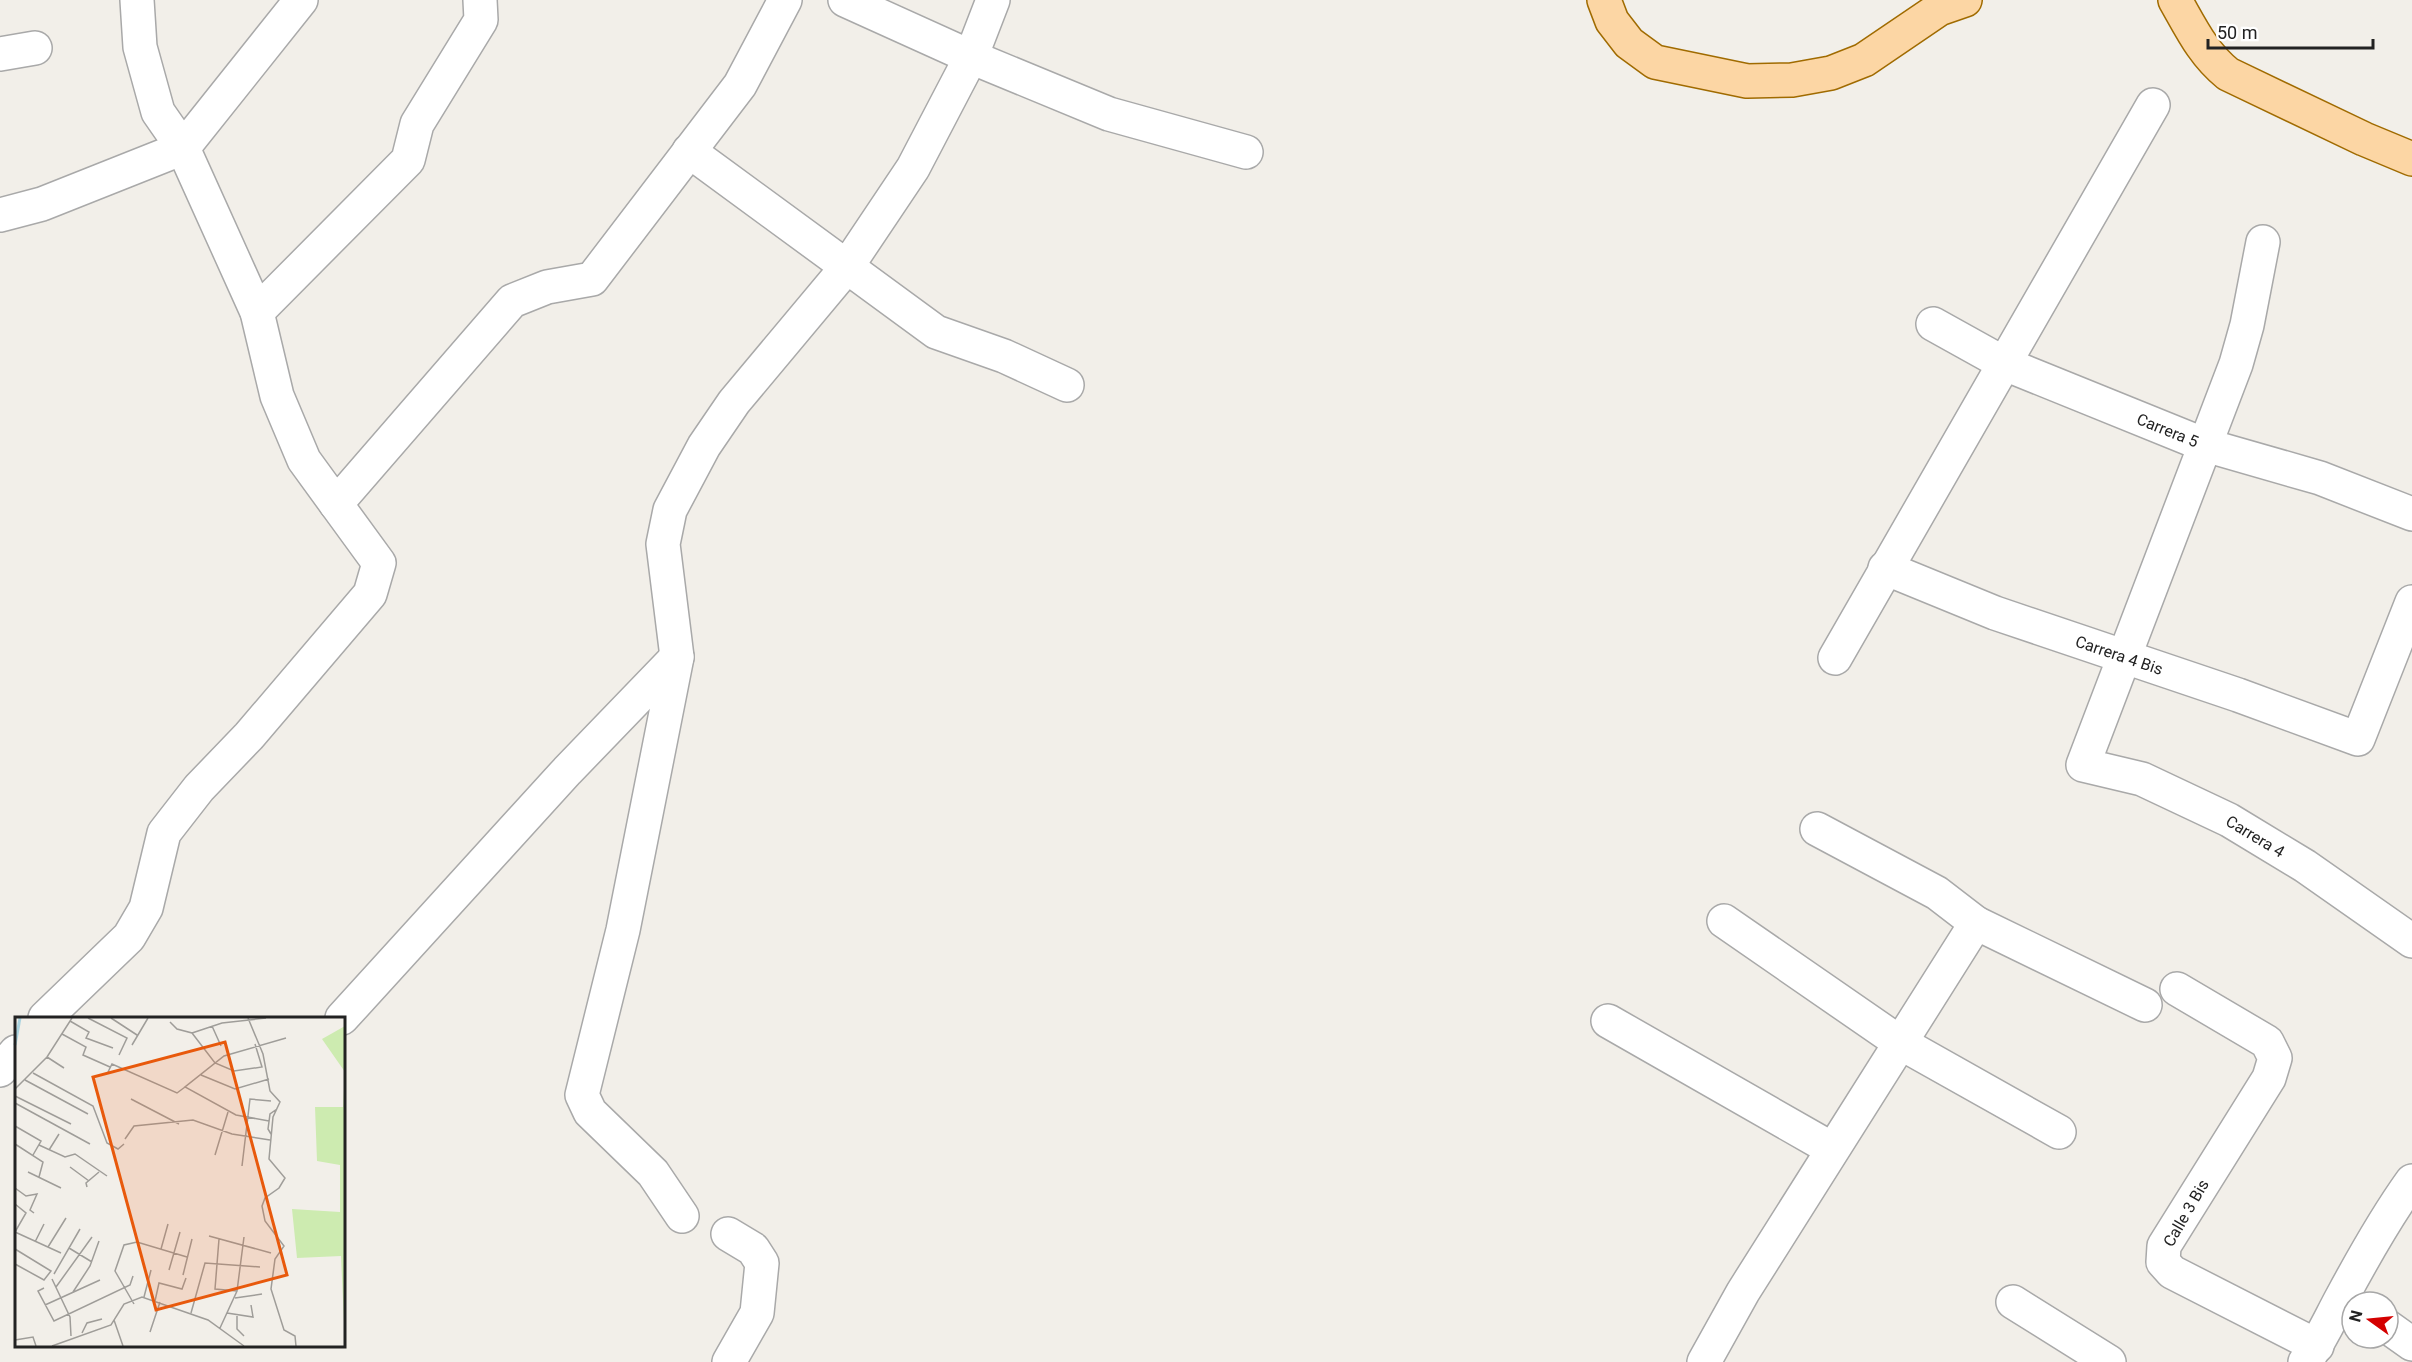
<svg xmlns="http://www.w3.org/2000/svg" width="2412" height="1362" font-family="Roboto,sans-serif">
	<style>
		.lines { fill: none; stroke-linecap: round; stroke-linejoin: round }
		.minor-casing { stroke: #a9a9a9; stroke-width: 36 }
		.major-casing { stroke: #a06b00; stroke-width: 36 }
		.minor { stroke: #fff; stroke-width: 33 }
		.major { stroke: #fcd6a4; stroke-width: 33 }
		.labels { text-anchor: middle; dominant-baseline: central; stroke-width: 5; stroke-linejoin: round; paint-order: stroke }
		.street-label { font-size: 16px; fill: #222; stroke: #fff }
		.inset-river { fill: none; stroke: #aad3df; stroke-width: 3 }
		.inset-road { fill: none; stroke: #9f9d99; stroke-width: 1.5 }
		.view { fill: #e8590c; fill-opacity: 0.15; stroke: #e8590c; stroke-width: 3 }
		.inset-edge { fill: none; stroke: #222; stroke-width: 3 }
	</style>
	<rect width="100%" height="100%" fill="#f2efe9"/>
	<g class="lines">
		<defs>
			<g id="minor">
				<path d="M 137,0 L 140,47 L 158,112 L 183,148 L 257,312 L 277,396 L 304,460 L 336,504 L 512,301 L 547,287 L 592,279 L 740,85 L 785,0"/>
				<path d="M 845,0 L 971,57 L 1109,114 L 1246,152"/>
				<path d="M 0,54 L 35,48"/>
				<path d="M 689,151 L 936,332 L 1004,356 L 1067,385"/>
				<path d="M 0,215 L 42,204 L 183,148 L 301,0"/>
				<path id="s1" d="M 2263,242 L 2247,325 L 2236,364 L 2083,765 L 2142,779 L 2229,820 L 2305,866 L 2412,941"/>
				<path d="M 257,312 L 408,160 L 417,124 L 481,20 L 480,0"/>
				<path id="s2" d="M 1933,324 L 2005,364 L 2205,445 L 2320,478 L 2412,514"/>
				<path id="s3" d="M 1885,568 L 1995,613 L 2238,695 L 2358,739 L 2412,602"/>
				<path d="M 1835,658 L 2153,105"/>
				<path d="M 1817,829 L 1937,893 L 1976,923 L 2145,1005"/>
				<path d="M 1724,921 L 1899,1042 L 2059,1132"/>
				<path d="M 2177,989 L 2267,1042 L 2275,1058 L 2269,1078 L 2164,1246 L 2163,1262 L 2172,1272 L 2317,1346"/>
				<path d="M 45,1018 L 129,937 L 146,908 L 164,833 L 199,788 L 249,736 L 370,594 L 379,563 L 336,504"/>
				<path d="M 342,1018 L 567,771 L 677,657"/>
				<path d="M 1608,1021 L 1832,1149"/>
				<path d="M 0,1070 L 16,1052"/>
				<path d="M 682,1216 L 653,1173 L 590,1112 L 582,1095 L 623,930 L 677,657 L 663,544 L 670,510 L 704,446 L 734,402 L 846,268 L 913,168 L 971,57 L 993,0"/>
				<path d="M 728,1234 L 753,1249 L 762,1263 L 757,1313 L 729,1362"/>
				<path d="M 2013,1302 L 2109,1362"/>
				<path d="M 2388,1327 L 2412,1344"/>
				<path d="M 1704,1362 L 1743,1292 L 1976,923"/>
				<path d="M 2305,1362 C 2320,1342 2330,1319 2342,1297 C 2363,1258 2386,1217 2412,1181"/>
			</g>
			<path id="major" d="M 1604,0 L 1612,21 L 1629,43 L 1655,62 L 1747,81 L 1792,80 L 1831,73 L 1864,60 L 1939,9 L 1965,0
				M 2175,0 C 2191,28 2203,54 2228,74 L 2364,139 L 2412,159"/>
		</defs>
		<!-- minor casing -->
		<use href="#minor" class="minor-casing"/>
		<!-- major casing -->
		<use href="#major" class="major-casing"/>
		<!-- minor -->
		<use href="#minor" class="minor"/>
		<!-- major -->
		<use href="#major" class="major"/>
	</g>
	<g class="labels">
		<!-- street labels -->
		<g class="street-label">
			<text stroke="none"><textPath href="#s2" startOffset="258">Carrera 5</textPath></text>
			<text stroke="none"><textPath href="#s3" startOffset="250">Carrera 4 Bis</textPath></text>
			<text stroke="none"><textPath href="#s1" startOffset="742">Carrera 4</textPath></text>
			<text transform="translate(2186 1213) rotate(-60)">Calle 3 Bis</text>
		</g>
	</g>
	<!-- overview -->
	<g transform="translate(15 1017)">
		<rect width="330" height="330" fill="#f2efe9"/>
		<path d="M 330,1 L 330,327 L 326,239 L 282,241 L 277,192 L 325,195 L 325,148 L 302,144 L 300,90 L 328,90 L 330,55 L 307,22 L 330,9 Z" fill="#cdebb0"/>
		<path class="inset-river" d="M 0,28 L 5,1"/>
		<path class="inset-road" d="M 73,1 L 112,21 L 104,38M 96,1 L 122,18M 233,1 L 248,37 L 255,74 L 265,85 L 258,100 L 254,142 L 270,161 L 264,171 L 250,181 L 247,189 L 250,204 L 269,229 L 260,242 L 256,272 L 269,313 L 280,319 L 281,329M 55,4 L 74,15 L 71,21 L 98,31M 155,5 L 162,12 L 177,16 L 200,46 L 219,54 L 247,50 L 240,27M 197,9 L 206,29M 177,16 L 207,6 L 251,1M 47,17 L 71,30 L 68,38 L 95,50M 117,28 L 133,1M 32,40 L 49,51M 93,55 L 97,47 L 162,76 L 170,70M 18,56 L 78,89 L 92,126 L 103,132 L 109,127M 186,58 L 220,72 L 254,62M 10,63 L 73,97M 0,72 L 32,40 L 57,1M 0,79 L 56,107M 116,82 L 164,107M 0,86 L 75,127M 254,104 L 221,98 L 170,70 L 209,39 L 271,21M 0,109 L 26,124 L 18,138M 256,117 L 253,112 L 255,97 L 262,92M 110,122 L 119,109 L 178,103 L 217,117 L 255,123M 0,127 L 28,145 L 24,160M 24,128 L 50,140 L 60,137 L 92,159M 34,133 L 44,117M 200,138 L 213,95M 227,149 L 235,82 L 256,84M 55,150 L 74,164M 13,155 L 46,171M 72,170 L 71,166 L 84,155M 0,171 L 11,179 L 22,177 L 15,193 L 19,196M 0,187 L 11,196 L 0,215M 0,215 L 46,236M 194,219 L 256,236M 204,222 L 200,272 L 222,274M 20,225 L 29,207M 33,230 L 51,201M 54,231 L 77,245M 0,232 L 36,254 L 29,263 L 0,247M 146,232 L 153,207M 154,253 L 165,215M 39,257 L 65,212M 168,258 L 177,222M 37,262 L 55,300 L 56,319M 41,270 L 77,220M 29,271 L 23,274 L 39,304 L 115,268 L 118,259M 58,275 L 75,249 L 84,224M 129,280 L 136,253M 220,281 L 247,277M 140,284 L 144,266 L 167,272 L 171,261M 119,287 L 100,254 L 109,228 L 122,225 L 172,240M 30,288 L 85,263M 176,296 L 190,246 L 245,250M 212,296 L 238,300 L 236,288M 222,299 L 222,312 L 229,319M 99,303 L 108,329M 205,311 L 222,274 L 229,220M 135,315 L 145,285M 67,316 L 72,306 L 87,302M 0,323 L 18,320 L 21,329M 37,329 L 96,308 L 109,287 L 127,280 L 193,303 L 229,329"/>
		<path class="view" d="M 210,25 L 272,258 L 141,293 L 78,60 Z"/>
		<rect width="330" height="330" class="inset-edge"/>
	</g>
	<!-- north arrow -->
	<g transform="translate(2370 1320) rotate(285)"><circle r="28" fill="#ffffff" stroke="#a7a7a7" stroke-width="1.5"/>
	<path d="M0-4.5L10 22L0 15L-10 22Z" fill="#d40000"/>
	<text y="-9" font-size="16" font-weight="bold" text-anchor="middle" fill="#222222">N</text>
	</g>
	<!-- scale -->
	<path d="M2208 39v9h165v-9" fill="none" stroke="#222222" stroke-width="3"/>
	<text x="2217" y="39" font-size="18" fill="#222222" stroke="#ffffff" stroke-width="4.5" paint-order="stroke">50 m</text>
</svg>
